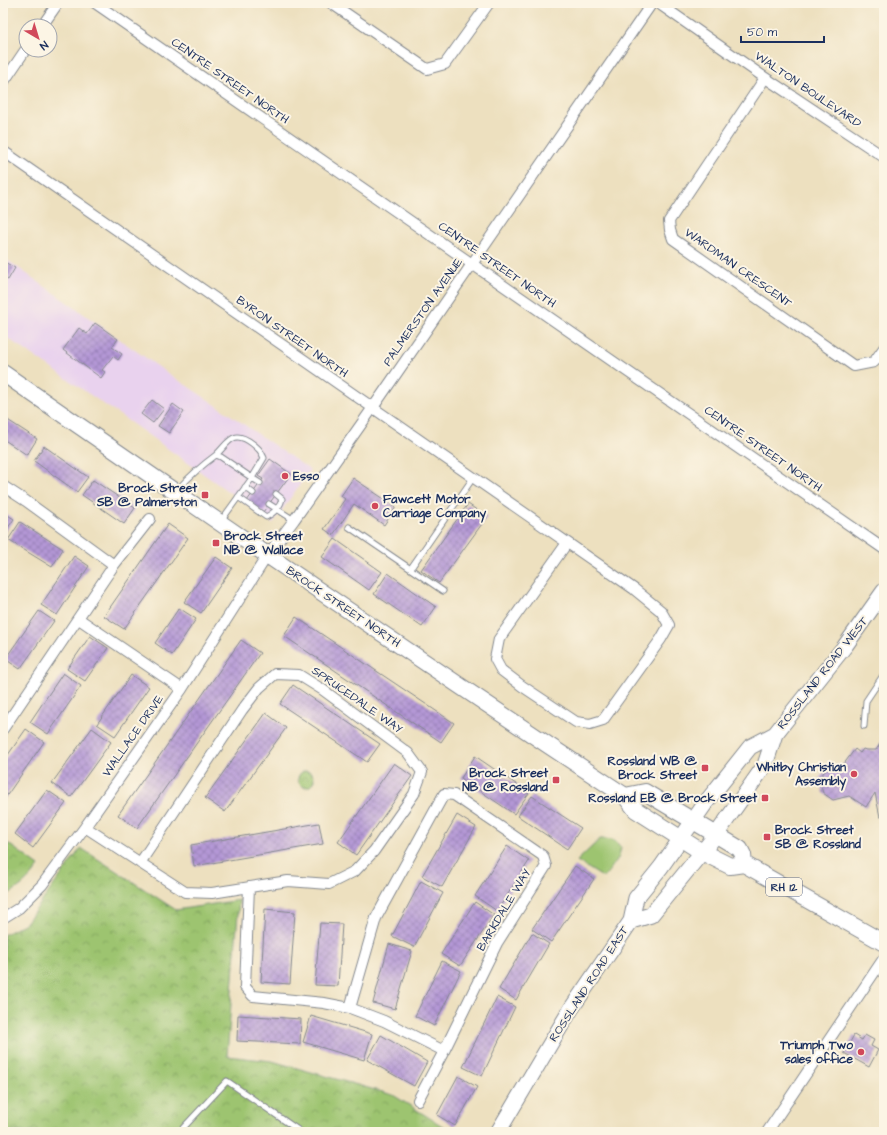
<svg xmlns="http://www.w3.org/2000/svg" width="887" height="1135" font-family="'Architects Daughter',sans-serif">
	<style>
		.built { fill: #e9d2ee }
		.park { fill: url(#park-crowns); stroke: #5c7a66 }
		.garden { fill: #9dc46f; stroke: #5c7a66 }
		.building { fill: url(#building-cross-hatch) }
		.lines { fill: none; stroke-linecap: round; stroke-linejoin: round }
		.lane-casing { stroke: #84888e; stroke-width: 7 }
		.street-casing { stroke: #84888e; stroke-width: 12 }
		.secondary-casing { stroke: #84888e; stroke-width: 17 }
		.primary-casing { stroke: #84888e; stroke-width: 18 }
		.lane { stroke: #fff; stroke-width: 5 }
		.street { stroke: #fff; stroke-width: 10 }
		.secondary { stroke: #fff; stroke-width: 15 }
		.primary { stroke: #fff; stroke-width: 16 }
		.poi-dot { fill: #d1495b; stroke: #fcf5e5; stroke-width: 1.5 }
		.labels { text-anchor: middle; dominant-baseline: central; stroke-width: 4; stroke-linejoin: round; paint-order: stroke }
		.shield { fill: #fcf5e5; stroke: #5e6a86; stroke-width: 1 }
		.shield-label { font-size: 11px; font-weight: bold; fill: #1b2f5e }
		.street-label { font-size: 12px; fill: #1b2f5e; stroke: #fcf5e5 }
		.poi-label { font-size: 12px; font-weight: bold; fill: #1b2f5e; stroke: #fcf5e5; text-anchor: end }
	</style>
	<defs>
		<pattern id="park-crowns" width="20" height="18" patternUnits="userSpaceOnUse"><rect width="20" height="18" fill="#9dc46f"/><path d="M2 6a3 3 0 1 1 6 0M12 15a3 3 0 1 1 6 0" fill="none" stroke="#7fa05e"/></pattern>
		<pattern id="building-cross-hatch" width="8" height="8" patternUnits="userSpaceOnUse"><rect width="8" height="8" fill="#b497d6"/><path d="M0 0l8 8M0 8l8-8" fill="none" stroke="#927cb1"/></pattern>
	</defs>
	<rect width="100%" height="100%" fill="#fcf5e5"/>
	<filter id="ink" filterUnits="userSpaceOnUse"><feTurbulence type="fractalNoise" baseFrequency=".025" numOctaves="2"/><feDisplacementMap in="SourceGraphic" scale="8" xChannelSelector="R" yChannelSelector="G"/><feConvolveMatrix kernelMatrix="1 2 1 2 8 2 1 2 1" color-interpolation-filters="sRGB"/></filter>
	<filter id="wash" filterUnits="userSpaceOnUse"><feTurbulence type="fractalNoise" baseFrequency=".012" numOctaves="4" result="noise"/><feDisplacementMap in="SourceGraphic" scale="16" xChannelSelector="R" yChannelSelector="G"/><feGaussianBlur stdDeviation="0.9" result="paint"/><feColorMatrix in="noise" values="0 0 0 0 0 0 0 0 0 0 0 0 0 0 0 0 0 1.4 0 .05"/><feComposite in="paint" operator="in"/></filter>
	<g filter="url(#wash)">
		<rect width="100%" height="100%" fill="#ede0bf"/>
		<!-- built -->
		<path class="built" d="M 3,257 L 163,370 L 207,399 L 310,470 L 273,523 L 127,420 L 3,335 Z"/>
		<!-- park -->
		<path class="park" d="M298 779a8 8 0 1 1 16 0a8 8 0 1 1-16 0Z
			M 3,840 L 39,866 C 28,881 20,888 3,897 Z
			M 81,848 L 176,910 L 239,900 L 227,1056 L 272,1061 L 393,1095 L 452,1132 L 3,1132 L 3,935 L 26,923 Z"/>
		<!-- garden -->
		<path class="garden" d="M 600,839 C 609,839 616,839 621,848 L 619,857 L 604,878 L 577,861 Z"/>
		<g id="blocks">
			<!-- building -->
			<path class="building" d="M 3,261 L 15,268 L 8,280 L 3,277 Z
				M 95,323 L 118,339 L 112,347 L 122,354 L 118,360 L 113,356 L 102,370 L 105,372 L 101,378 L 63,350 L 79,328 L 87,334 Z
				M 152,400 L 164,409 L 153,423 L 141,414 Z
				M 173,404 L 184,412 L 169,433 L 158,426 Z
				M 3,417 L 37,439 L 27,455 L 3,439 Z
				M 44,446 L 88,477 L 77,492 L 34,461 Z
				M 270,459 L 291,474 L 263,512 L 247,501 L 263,479 L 258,476 Z
				M 353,478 L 396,507 L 384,525 L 354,504 L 333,535 L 324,529 L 345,499 L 341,496 Z
				M 93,480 L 135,508 L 124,524 L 82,495 Z
				M 468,504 L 487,517 L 439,583 L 421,570 Z
				M 3,512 L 14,519 L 3,535 Z
				M 20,522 L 63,549 L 52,567 L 8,540 Z
				M 168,524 L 188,538 L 124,629 L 104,616 Z
				M 335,539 L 382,572 L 369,590 L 322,557 Z
				M 74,556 L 89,566 L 57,615 L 41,605 Z
				M 216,557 L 232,568 L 201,613 L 184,602 Z
				M 388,573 L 436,607 L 422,627 L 374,594 Z
				M 179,608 L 196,619 L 172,655 L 155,643 Z
				M 39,611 L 54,621 L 20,669 L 5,659 Z
				M 296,617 L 454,723 L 441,742 L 284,636 Z
				M 90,636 L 108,648 L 85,681 L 67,669 Z
				M 241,640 L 260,653 L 137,828 L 118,815 Z
				M 63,673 L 81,686 L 48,734 L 30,722 Z
				M 131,675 L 149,687 L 115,736 L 97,724 Z
				M 293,685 L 380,744 L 367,762 L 280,704 Z
				M 266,713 L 286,728 L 225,812 L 205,798 Z
				M 92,728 L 111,742 L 71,797 L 52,783 Z
				M 26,729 L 44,742 L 3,801 L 3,762 Z
				M 884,738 L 884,816 L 880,817 L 875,793 L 866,807 L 849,796 L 833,800 L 823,793 L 819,779 L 827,768 L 843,765 L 855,749 L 860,753 L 863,749 L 866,750 L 876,750 Z
				M 475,756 L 529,793 L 514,814 L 461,778 Z
				M 394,763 L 412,776 L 356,855 L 338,842 Z
				M 47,790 L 66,803 L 33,848 L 15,834 Z
				M 532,796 L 581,828 L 567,849 L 518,816 Z
				M 457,815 L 476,827 L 442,887 L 422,876 Z
				M 319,823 L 323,844 L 194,866 L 191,845 Z
				M 507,846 L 529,861 L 497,911 L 475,896 Z
				M 575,866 L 594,879 L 551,942 L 532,929 Z
				M 421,881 L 443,893 L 414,947 L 392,936 Z
				M 475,902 L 494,915 L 460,966 L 441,954 Z
				M 265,909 L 295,912 L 290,984 L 261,982 Z
				M 320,923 L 342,924 L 338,986 L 315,985 Z
				M 532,933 L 549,944 L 516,1000 L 499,989 Z
				M 389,944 L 412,951 L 395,1009 L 373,1003 Z
				M 442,961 L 461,971 L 434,1026 L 415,1016 Z
				M 497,997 L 515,1007 L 482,1076 L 463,1067 Z
				M 238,1015 L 301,1019 L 300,1044 L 237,1041 Z
				M 311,1016 L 372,1034 L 364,1060 L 303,1042 Z
				M 381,1035 L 427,1062 L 414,1086 L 367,1060 Z
				M 854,1035 L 862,1040 L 865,1035 L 874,1040 L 871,1046 L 878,1050 L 869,1067 L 844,1053 Z
				M 458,1076 L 477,1087 L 455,1126 L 437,1115 Z"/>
		</g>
	</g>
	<g filter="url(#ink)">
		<use href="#blocks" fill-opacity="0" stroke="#84888e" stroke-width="1"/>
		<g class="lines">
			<defs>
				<path id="lane" d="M 216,455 C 230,441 233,429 253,444 C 259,449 261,451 264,458 L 252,478 L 260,483
					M 245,487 L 253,493
					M 177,490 C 189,477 201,466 216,455 L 221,457 L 252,478 L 221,521
					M 238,497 L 266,517 C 274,513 280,508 282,499 L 276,494
					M 269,504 L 294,520
					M 349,527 L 443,591
					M 411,568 L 473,478
					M 864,726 L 866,701 L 884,674
					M 188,1132 L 183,1128 L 227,1081 L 301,1132"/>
				<path id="street" d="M 95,3 L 884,549
					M 331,3 L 427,69 L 445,64 L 489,3
					M 658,3 L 761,75 L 884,157
					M 42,26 L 58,3
					M 765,78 L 669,221 L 670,230 L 673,239 L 854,366 L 874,362 L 884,348
					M 3,83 L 26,49
					M 3,151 L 634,589 L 661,611 L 669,625 L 661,639 L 603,720 L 590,724 L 576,722 L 522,686 L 501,670 L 495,659 L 499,639 L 567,543
					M 3,486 L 26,501 L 114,565
					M 79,619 L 182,689
					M 3,729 L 114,565 L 150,519
					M 85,827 L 185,892 L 212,893 L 288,881 L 329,884 L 355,871 L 374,851 L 414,794 L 422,772 L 408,753 L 323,690 L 299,675 L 275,674 L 259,688 L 242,710 L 140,863
					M 249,887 L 245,987 L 253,996 L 324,1003 L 350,1008 L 384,1021 L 444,1051
					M 3,918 L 19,908 L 42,885 L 85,827 L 182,689 L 267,556 L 294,520 L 381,396 L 652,3
					M 350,1008 L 376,918 L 444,794 L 454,795 L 543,856 L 546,866 L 497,943 L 444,1051 L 418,1100
					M 767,1132 L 884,958"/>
				<path id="secondary" d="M 631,921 L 651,915 L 716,835 L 765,765 L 775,734 L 845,646 L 884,591
					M 498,1132 L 571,1009 L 631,921 L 636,898 L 661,867 L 707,801 L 750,747 L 775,734"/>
				<path id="primary" d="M 3,373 C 209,516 416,658 625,796 L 636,810 L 702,852 L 730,866 L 744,864 L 884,943
					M 625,796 L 645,792 L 740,849 L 743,855 L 744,864"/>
			</defs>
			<!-- lane casing -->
			<use href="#lane" class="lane-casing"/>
			<!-- street casing -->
			<use href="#street" class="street-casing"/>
			<!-- secondary casing -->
			<use href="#secondary" class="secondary-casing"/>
			<!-- primary casing -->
			<use href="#primary" class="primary-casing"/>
			<!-- lane -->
			<use href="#lane" class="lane"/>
			<!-- street -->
			<use href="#street" class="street"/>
			<!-- secondary -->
			<use href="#secondary" class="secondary"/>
			<!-- primary -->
			<use href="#primary" class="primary"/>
		</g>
	</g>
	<!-- markers -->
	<g class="poi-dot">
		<circle cx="285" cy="476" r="4"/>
		<rect x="201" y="491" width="8" height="8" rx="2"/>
		<circle cx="375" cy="506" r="4"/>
		<rect x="212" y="539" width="8" height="8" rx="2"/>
		<rect x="701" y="764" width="8" height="8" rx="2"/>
		<circle cx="854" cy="774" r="4"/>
		<rect x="552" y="776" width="8" height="8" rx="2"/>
		<rect x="761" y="794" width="8" height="8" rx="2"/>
		<rect x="763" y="833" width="8" height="8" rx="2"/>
		<circle cx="861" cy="1052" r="4"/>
	</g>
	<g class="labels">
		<!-- shield labels -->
		<rect class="shield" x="766" y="878" width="36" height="18" rx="3"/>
		<g class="shield-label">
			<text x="784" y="887">RH 12</text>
		</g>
		<!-- street labels -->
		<g class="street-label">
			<text transform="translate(230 81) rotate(35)">CENTRE STREET NORTH</text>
			<text transform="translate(808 90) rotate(34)">WALTON BOULEVARD</text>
			<text transform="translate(497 265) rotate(35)">CENTRE STREET NORTH</text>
			<text transform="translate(738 268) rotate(35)">WARDMAN CRESCENT</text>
			<text transform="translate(423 312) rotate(-55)">PALMERSTON AVENUE</text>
			<text transform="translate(292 337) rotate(35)">BYRON STREET NORTH</text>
			<text transform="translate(763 449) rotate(35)">CENTRE STREET NORTH</text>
			<text transform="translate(343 607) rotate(34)">BROCK STREET NORTH</text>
			<text transform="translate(823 673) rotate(-52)">ROSSLAND ROAD WEST</text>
			<text transform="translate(357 700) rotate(35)">SPRUCEDALE WAY</text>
			<text transform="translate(133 736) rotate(-55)">WALLACE DRIVE</text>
			<text transform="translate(504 910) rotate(-59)">BARKDALE WAY</text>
			<text transform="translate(589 984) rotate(-57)">ROSSLAND ROAD EAST</text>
		</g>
		<!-- poi labels -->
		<g class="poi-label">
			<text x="293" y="476" text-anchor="start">Esso</text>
			<text x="197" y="488">Brock Street<tspan x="197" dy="14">SB @ Palmerston</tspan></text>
			<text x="383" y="499" text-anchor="start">Fawcett Motor<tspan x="383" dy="14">Carriage Company</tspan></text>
			<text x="224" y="536" text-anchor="start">Brock Street<tspan x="224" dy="14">NB @ Wallace</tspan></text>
			<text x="697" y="761">Rossland WB @<tspan x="697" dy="14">Brock Street</tspan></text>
			<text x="846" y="767">Whitby Christian<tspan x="846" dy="14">Assembly</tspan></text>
			<text x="548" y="773">Brock Street<tspan x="548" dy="14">NB @ Rossland</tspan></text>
			<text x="757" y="798">Rossland EB @ Brock Street</text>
			<text x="775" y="830" text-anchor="start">Brock Street<tspan x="775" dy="14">SB @ Rossland</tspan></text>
			<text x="853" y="1045">Triumph Two<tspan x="853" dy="14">sales office</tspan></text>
		</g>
	</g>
	<!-- margin -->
	<rect width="887" height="1135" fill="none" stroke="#fcf5e5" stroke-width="16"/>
	<!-- north arrow -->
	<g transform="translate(38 38) rotate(142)"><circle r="19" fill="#fcf5e5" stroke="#a2a6af"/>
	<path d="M0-3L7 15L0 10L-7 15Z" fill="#d1495b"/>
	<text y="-6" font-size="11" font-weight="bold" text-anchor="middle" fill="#1b2f5e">N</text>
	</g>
	<!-- scale -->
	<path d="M741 36v6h83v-6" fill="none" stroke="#1b2f5e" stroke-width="2"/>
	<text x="747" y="36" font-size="12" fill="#1b2f5e" stroke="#fcf5e5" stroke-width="3" paint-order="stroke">50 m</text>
</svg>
